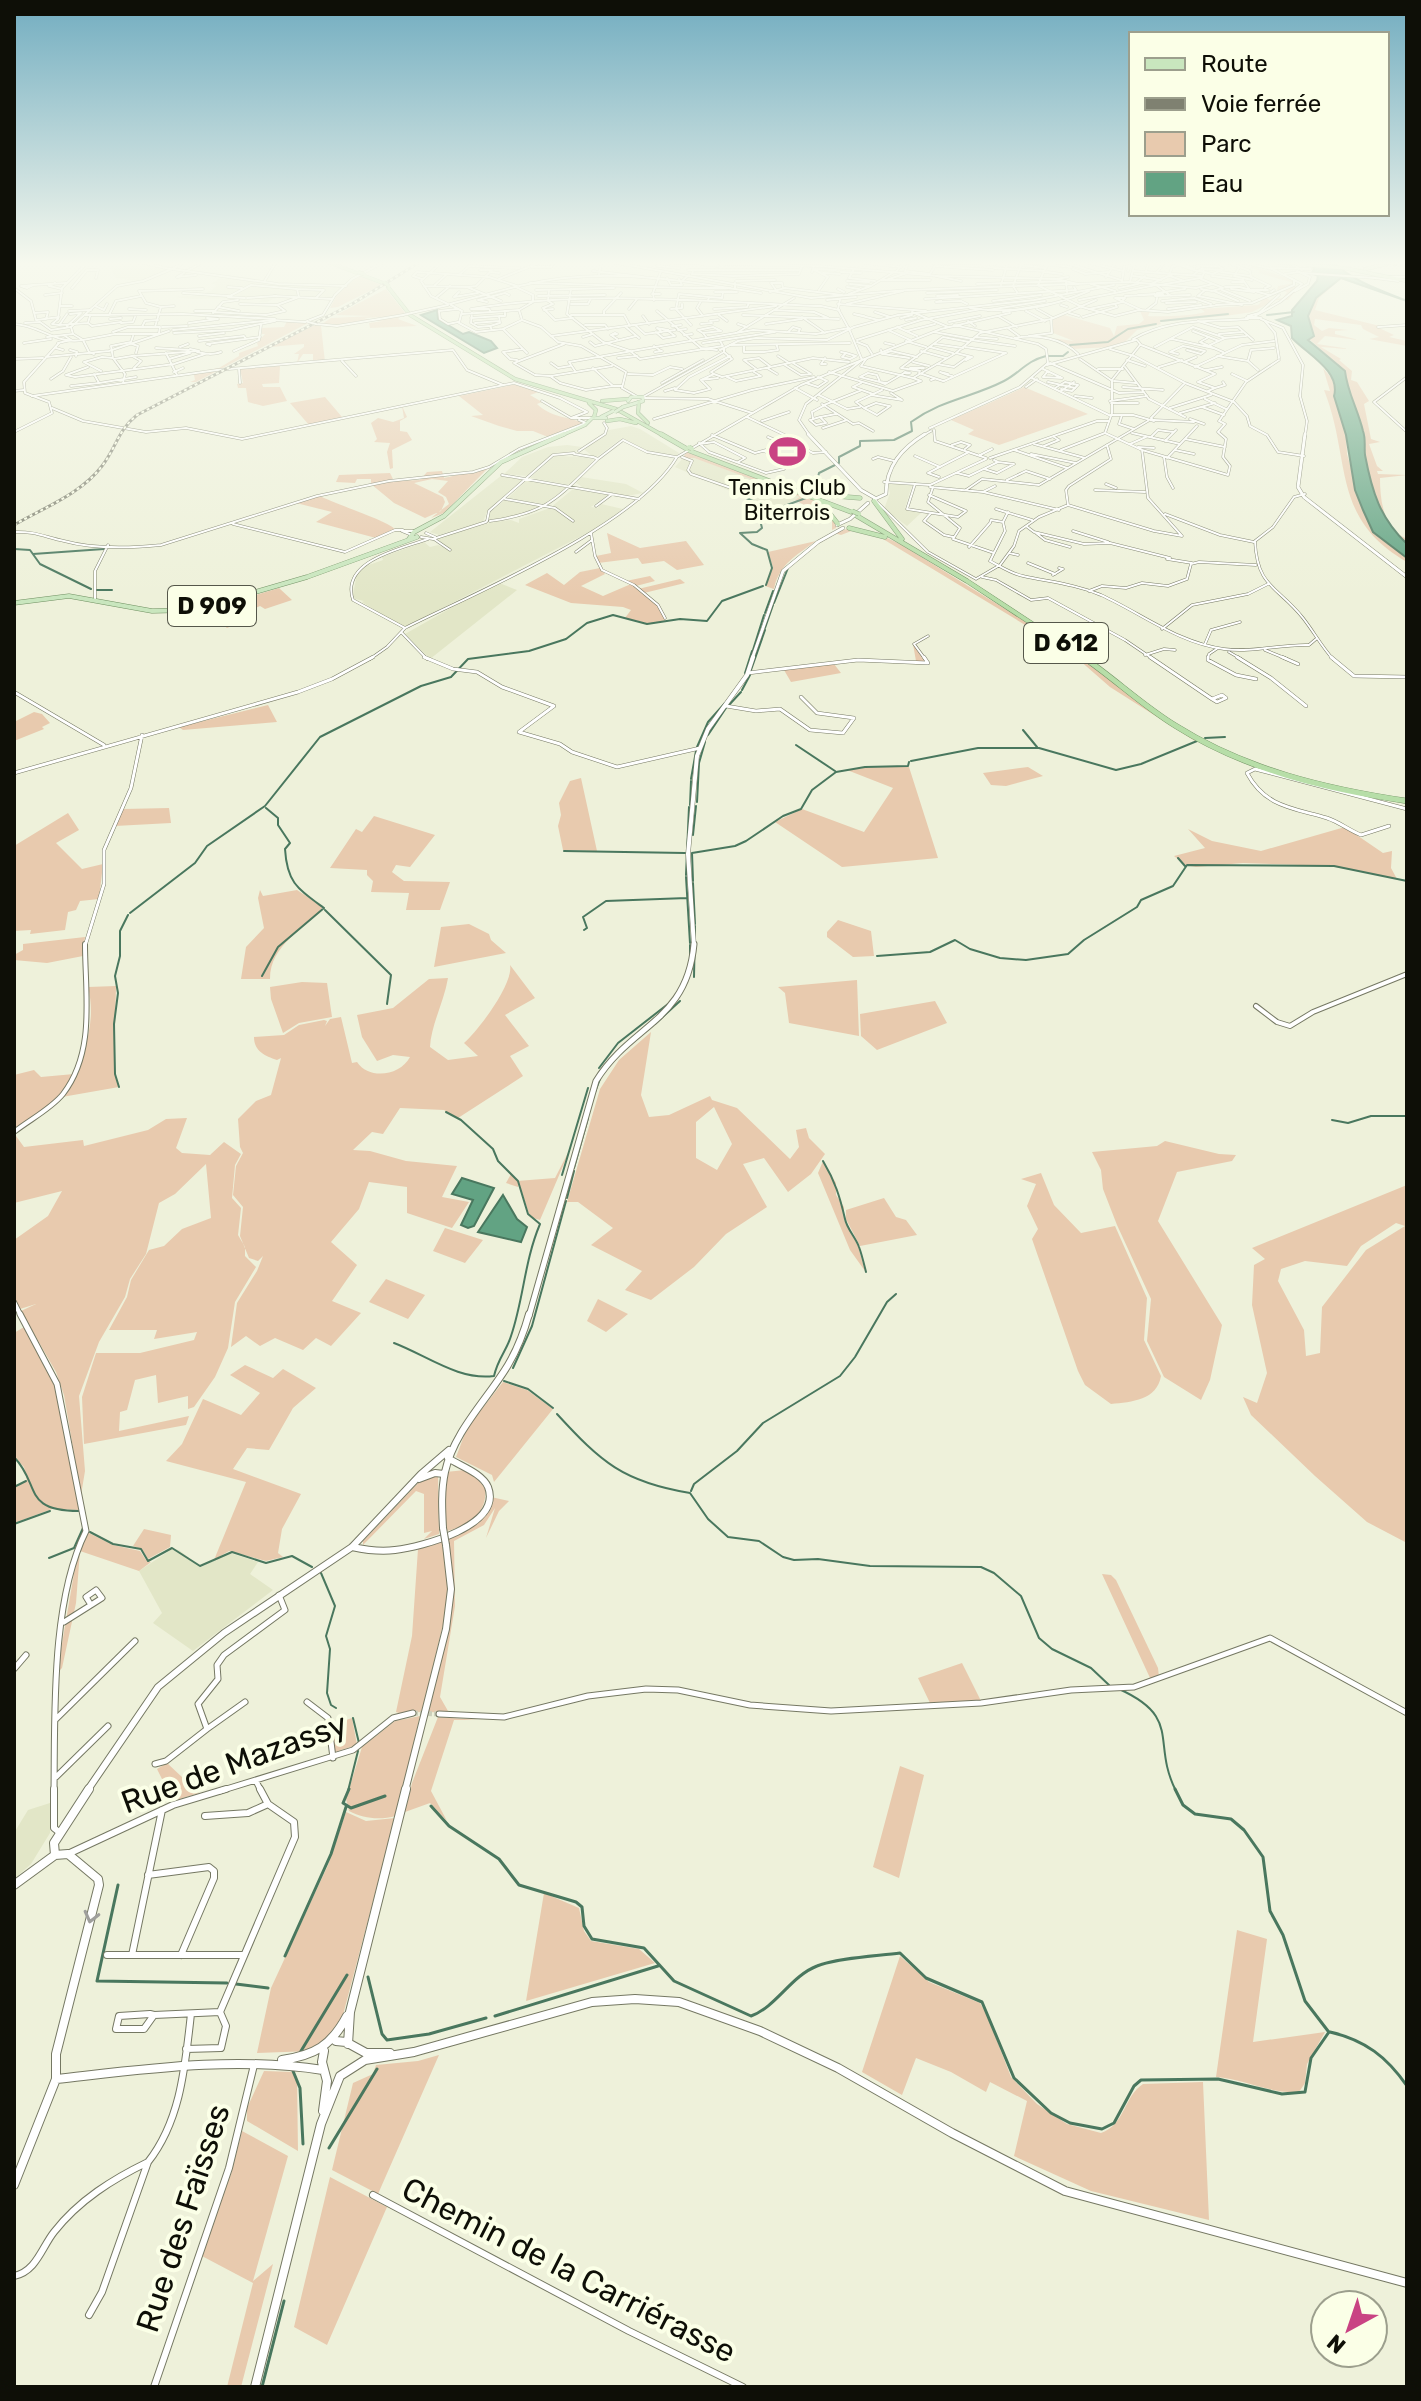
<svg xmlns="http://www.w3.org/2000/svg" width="1421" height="2401" font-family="Rubik,sans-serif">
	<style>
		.built { fill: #e2e6c7 }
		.green { fill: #e8caae; fill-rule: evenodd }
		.water { fill: #62a383; stroke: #49775e; stroke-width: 2 }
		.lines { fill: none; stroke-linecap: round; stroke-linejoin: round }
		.stream-far1 { stroke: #49775e; stroke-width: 2 }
		.stream { stroke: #49775e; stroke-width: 3 }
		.minor-tunnel { stroke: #cccfba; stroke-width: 5; stroke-dasharray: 5 2; stroke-linecap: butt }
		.pedestrian-casing { stroke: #757863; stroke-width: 3 }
		.minor-far4-casing { stroke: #757863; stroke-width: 3 }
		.minor-far3-casing { stroke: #757863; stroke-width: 4 }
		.minor-far2-casing { stroke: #757863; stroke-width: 6 }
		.minor-far1-casing { stroke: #757863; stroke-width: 7 }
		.minor-casing { stroke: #757863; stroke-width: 8 }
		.tertiary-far5-casing { stroke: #757863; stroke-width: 3 }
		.tertiary-far4-casing { stroke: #757863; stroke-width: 4 }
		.tertiary-far3-casing { stroke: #757863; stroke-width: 5 }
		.tertiary-far2-casing { stroke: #757863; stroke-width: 7 }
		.tertiary-far1-casing { stroke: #757863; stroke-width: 8 }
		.tertiary-casing { stroke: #757863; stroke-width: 10 }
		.secondary-far1-casing { stroke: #757863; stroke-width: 3 }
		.secondary-casing { stroke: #757863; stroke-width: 4 }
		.primary-far1-casing { stroke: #709062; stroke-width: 4 }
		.primary-casing { stroke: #709062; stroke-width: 5 }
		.trunk-far2-casing { stroke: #709062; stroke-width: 4 }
		.trunk-far1-casing { stroke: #709062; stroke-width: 5 }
		.trunk-casing { stroke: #709062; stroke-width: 6 }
		.pedestrian { stroke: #fff; stroke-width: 2 }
		.minor-far4 { stroke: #fff; stroke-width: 2 }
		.minor-far3 { stroke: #fff; stroke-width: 3 }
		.minor-far2 { stroke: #fff; stroke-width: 4 }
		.minor-far1 { stroke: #fff; stroke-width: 5 }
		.minor { stroke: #fff; stroke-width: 6 }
		.tertiary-far5 { stroke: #fff; stroke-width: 2 }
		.tertiary-far4 { stroke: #fff; stroke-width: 3 }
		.tertiary-far3 { stroke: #fff; stroke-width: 4 }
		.tertiary-far2 { stroke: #fff; stroke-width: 5 }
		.tertiary-far1 { stroke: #fff; stroke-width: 6 }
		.tertiary { stroke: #fff; stroke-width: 8 }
		.secondary-far1 { stroke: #fff; stroke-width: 2 }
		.secondary { stroke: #fff; stroke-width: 3 }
		.primary-far1 { stroke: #c9e6be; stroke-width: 3 }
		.primary { stroke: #c9e6be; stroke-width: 4 }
		.trunk-far2 { stroke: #b7dea8; stroke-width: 3 }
		.trunk-far1 { stroke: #b7dea8; stroke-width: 4 }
		.trunk { stroke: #b7dea8; stroke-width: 5 }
		.rail-casing { stroke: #7f8171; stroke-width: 3 }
		.rail { stroke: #fbffe7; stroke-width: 2; stroke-dasharray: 3; stroke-linecap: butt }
		.tertiary-bridge-far1-casing { stroke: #757863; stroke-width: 3; stroke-linecap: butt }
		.tertiary-bridge-casing { stroke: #757863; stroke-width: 8; stroke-linecap: butt }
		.primary-bridge-casing { stroke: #709062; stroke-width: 4; stroke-linecap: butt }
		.trunk-bridge-far1-casing { stroke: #709062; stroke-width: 4; stroke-linecap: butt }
		.trunk-bridge-casing { stroke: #709062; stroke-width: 5; stroke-linecap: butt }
		.tertiary-bridge-far1 { stroke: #fff; stroke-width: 2 }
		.tertiary-bridge { stroke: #fff; stroke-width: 6 }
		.primary-bridge { stroke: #c9e6be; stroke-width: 3 }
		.trunk-bridge-far1 { stroke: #b7dea8; stroke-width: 3 }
		.trunk-bridge { stroke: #b7dea8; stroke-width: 4 }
		.oneway { stroke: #9f9f9c }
		.labels { text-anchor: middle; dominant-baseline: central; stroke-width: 8; stroke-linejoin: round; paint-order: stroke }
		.far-poi-label { font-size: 22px; fill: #0e0f07; stroke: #fbffe7 }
		.shield { fill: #fbffe7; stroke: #55574a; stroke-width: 2 }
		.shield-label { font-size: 24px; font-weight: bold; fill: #0e0f07 }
		.near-street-label { font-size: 32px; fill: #0e0f07; stroke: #fbffe7 }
	</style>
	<rect width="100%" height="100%" fill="#eef1da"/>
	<!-- built -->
	<path class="built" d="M 128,262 L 138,262 L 166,270 L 138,281 L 116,278 L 110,267 Z
		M 222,277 L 282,284 L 346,285 L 333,299 L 277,297 L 267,302 L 259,302 L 263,298 L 192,299 L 175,297 L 200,295 L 212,290 L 217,285 L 211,284 Z
		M 631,426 L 640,429 L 679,453 L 676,456 L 649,452 L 622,438 L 598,456 L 593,457 L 585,450 L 588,444 L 609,430 Z
		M 567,445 L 582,447 L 573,453 L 551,455 L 527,476 L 504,474 L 522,457 L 548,447 Z
		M 555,456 L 585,457 L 594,460 L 570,485 L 530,478 Z
		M 683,458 L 694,458 L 802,497 L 774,510 L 675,467 Z
		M 502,475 L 523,480 L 487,512 L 483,522 L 439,535 L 430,532 Z
		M 581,477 L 626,484 L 643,493 L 627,496 L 584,488 L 576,483 Z
		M 527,480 L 565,486 L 569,488 L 549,505 L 508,498 Z
		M 888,483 L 912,485 L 905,508 L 921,513 L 907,526 L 884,509 L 890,493 Z
		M 573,489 L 608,495 L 591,507 L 598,508 L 601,504 L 623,509 L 593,530 L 404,628 L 362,602 L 364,601 L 355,599 L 353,594 L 357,574 L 366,566 L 383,560 L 382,557 L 424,542 L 430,547 L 438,545 L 448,549 L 437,538 L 493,522 L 511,520 L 519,523 L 519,519 L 550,508 Z
		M 505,500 L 544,506 L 546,507 L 528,515 L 489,520 L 489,513 Z
		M 497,582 L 517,590 L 430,659 L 405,634 Z
		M 172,1549 L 179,1550 L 201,1567 L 230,1553 L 258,1562 L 250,1574 L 273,1590 L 193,1651 L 153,1623 L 162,1613 L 139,1571 Z
		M 50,1803 L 50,1833 L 31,1864 L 14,1879 L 14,1833 L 28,1810 Z"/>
	<!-- green -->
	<path class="green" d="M 1253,266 L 1296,281 L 1294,286 L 1299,287 L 1288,300 L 1276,300 L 1252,312 L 1225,316 L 1160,322 L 1161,324 L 1137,330 L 1126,341 L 1112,347 L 1071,349 L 1071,345 L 1051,338 L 1074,341 L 1053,333 L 1053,319 L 1064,315 L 1110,328 L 1114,336 L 1117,326 L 1139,324 L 1144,320 L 1140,311 L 1150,311 L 1148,316 C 1161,317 1193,316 1205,312 L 1201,309 L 1258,305 L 1261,302 L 1258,301 L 1266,297 L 1269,300 L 1283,298 L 1287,292 L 1277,290 L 1278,286 L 1294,283 L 1259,273 L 1259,270 L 1250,268 Z
		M 359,275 L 381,285 L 338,307 L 330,308 L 337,295 Z
		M 1339,278 L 1344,278 L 1407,302 L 1341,279 L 1319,298 L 1315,310 L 1380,326 L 1377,327 L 1394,335 L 1389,337 L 1407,341 L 1407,346 L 1369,339 L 1379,337 L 1363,329 L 1361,325 L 1315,319 L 1314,325 L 1322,331 L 1329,328 L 1348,330 L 1335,331 L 1335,334 L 1359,340 L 1325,336 L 1317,344 L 1350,349 L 1321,347 L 1341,359 L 1339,360 L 1352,371 L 1351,380 L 1357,382 L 1369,401 L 1364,404 L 1371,439 L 1380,442 L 1369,444 L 1377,466 L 1383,471 L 1377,471 L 1378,474 L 1407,475 L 1380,478 C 1380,500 1383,529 1407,539 L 1407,544 C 1380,518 1372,492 1365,455 C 1364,447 1365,439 1363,431 C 1359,410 1347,392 1345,371 L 1308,338 L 1314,333 L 1308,316 L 1316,298 Z
		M 386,289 L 405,313 L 398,319 L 417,326 L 370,328 L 369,323 L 383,321 L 373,321 L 384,317 L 364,318 L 370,320 L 336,325 L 322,324 L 331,318 L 373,316 L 336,315 Z
		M 287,321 L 308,323 L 196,382 L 190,382 L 195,380 L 194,375 L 183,375 L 219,368 L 239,356 L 239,353 L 258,346 L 257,343 L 265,334 L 262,334 L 262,328 L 284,327 Z
		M 315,325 L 321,326 L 325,362 L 313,363 L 313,354 L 303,354 L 297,363 L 299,354 L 294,354 L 304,347 L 304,344 L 268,347 L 222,370 Z
		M 280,366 L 279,383 L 262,384 L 263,387 L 280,387 L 287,401 L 263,406 L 248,402 L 246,388 L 238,388 L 237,384 L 243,383 L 240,369 Z
		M 1323,368 L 1334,381 L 1334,397 L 1346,435 L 1347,454 L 1363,510 L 1372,530 L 1407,558 L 1407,562 C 1330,518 1352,460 1324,390 L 1330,391 Z
		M 517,384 L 539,392 L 530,395 L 542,402 L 537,404 C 550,417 568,417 585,423 L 548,437 L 533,431 L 517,431 L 499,426 L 471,416 L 483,415 L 459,396 Z
		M 1024,387 L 1088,414 L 999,445 L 968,434 L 974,430 L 951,420 C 977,408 1002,398 1024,387 Z
		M 325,397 L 342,417 L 309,425 L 290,403 Z
		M 402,406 L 407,417 L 400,421 L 400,431 L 407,432 L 412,440 L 392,450 L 393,468 L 390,469 L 387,452 L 390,443 L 374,442 L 377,439 L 371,423 L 378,418 L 393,422 L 404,418 Z
		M 687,451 L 816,499 L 837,520 L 836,528 L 832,530 L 832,520 L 795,500 L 800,497 L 694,458 L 683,458 Z
		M 488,468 L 444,513 L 431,518 L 449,504 L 446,497 L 438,492 L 448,481 L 432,479 L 414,483 L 443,497 L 445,502 L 441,511 L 425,518 L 394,503 L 371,484 L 371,479 L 357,479 L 355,483 L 336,482 L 339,475 L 390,473 L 394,481 L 420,480 L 427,472 L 442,471 L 444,478 Z
		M 320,496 C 340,506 383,519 395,529 L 376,538 L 316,522 L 332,512 L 296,503 Z
		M 850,528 L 883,536 L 902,545 L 1073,651 L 1198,740 L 1195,741 L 1110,687 L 1070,652 L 878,536 L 854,530 L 841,535 L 834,533 Z
		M 607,533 L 640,548 L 686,541 L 704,565 L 677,570 L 664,561 L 642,564 L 638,558 L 598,563 L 596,556 L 611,553 Z
		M 816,541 C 797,555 779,564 774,589 L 765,586 L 773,567 L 768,552 Z
		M 600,568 L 605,574 L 581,586 L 603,596 L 631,584 L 626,581 L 650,576 L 655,581 L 636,586 L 638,589 L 680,579 L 685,583 L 644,593 L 658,605 L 665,621 L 650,624 L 625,618 L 631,610 L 623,607 L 571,603 L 525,585 L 547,573 L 564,585 L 580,572 Z
		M 279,588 L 292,600 L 265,609 L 260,606 L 231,619 L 236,624 L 227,628 L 206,610 Z
		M 913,644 L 925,662 L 872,659 L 834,664 L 841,673 L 791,682 L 784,670 L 757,673 L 856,659 L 916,661 Z
		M 268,705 L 277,722 L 183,730 L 179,727 Z
		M 34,712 L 42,714 L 50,723 L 42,727 L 44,729 L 14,741 L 14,722 Z
		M 880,766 L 909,767 L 938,858 L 842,867 L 775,822 L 802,809 L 864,832 L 893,788 L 847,770 Z
		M 1028,767 L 1043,776 L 1006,786 L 991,785 L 983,773 Z
		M 581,778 L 597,851 L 563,850 L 558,826 L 561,815 L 559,803 L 570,781 Z
		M 169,808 L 171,823 L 115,826 L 123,809 Z
		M 68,813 L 79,830 L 56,843 L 82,869 L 103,864 L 99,899 L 80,901 L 76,910 L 68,912 L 65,930 L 30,934 L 31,930 L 14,931 L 14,846 Z
		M 374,816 L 435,835 L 410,867 L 396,865 L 392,872 L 404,881 L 450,882 L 440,910 L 406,910 L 409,893 L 371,892 L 373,881 L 367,875 L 367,870 L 330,868 L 356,829 L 362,832 Z
		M 1345,827 L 1383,853 L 1392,851 L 1391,868 L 1397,879 L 1331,866 L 1243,863 L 1196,867 L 1185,865 L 1174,856 L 1205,848 L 1188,829 L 1212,841 L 1261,851 Z
		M 260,890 L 263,896 L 297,890 L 323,907 C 305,930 270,944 270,979 L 241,979 L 246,947 L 264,928 L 258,898 Z
		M 838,920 L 871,931 L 874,956 L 853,957 L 827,937 L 827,932 Z
		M 469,924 L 489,934 L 491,940 L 506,953 L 434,967 L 441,927 Z
		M 85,937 L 83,956 L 47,963 L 14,960 L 14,955 L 23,950 L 23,944 Z
		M 510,965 L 535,998 L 505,1015 L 529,1046 L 510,1056 L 523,1076 L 458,1118 L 444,1110 L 400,1108 L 383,1134 L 372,1132 L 353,1150 L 370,1151 L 406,1161 L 457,1166 L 442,1197 L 469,1202 L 452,1228 L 407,1213 L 407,1187 L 369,1182 L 359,1209 L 331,1242 L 357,1265 L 332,1301 L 361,1313 L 331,1346 L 316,1338 L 303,1350 L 275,1338 L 260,1346 L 246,1336 L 231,1347 L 237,1303 L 257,1271 L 263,1256 L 258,1261 L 249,1258 L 240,1236 L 243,1207 L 233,1195 L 236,1166 L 243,1153 L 240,1147 L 238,1119 L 256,1101 L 271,1095 L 281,1058 L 277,1060 C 265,1056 254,1051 254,1037 L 284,1035 L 299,1025 L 324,1020 L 327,1021 L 325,1026 L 330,1019 L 341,1017 L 352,1063 L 357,1062 C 369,1080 400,1076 410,1057 L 393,1055 L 377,1061 L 362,1037 L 357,1015 L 393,1008 L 429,979 L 448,978 C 444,1002 431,1025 430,1047 L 448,1060 L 478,1056 L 464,1043 C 478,1031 514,983 510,965 Z
		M 857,980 L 859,1036 L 789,1023 L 785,993 L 778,987 Z
		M 302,982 L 327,983 L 332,1017 L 299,1023 L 283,1033 L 271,999 L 270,987 Z
		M 116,986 L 114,1073 L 119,1087 L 62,1097 C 81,1063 98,1027 88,987 Z
		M 935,1001 L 947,1023 L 877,1050 L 861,1036 L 860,1014 Z
		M 651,1032 L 641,1095 L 649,1117 L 669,1115 L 710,1096 L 712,1100 L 737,1108 L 790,1159 L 799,1147 L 796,1130 L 806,1128 L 809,1138 L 825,1154 L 811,1174 L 788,1192 L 764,1158 L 743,1164 L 767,1207 L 726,1234 L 694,1267 L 651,1300 L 625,1290 L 642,1271 L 591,1245 L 613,1228 L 578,1202 L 567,1202 L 600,1089 L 619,1060 ZM 714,1107 L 732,1144 L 717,1170 L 696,1158 L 696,1122 Z
		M 34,1070 L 41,1077 L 74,1074 L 61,1095 L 14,1132 L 14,1075 Z
		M 187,1118 L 176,1148 L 182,1153 L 210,1155 L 224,1142 L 241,1154 L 235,1165 L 232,1198 L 241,1208 L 238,1235 L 245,1247 L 245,1256 L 256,1267 L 235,1302 L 228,1348 L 215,1377 L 194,1407 L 188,1409 L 188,1396 L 158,1403 L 156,1375 L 135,1380 L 127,1410 L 120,1412 L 119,1431 L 189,1416 L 186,1425 L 84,1444 L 82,1397 L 96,1353 L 140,1353 L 194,1340 L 197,1332 L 154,1339 L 157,1330 L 109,1330 L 127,1297 L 131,1280 L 149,1250 L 164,1246 L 182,1229 L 211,1218 L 206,1164 L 175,1194 L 159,1203 L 146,1254 L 130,1279 L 125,1297 L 99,1342 L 79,1396 L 85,1471 L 81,1495 L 64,1395 L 56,1372 L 21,1311 L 36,1304 L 20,1309 L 14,1297 L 14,1240 L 48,1216 L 62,1191 L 14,1203 L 14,1141 L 16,1136 L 24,1147 L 83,1140 L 84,1146 L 148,1130 L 166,1119 Z
		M 1165,1141 L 1219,1154 L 1236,1155 L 1232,1161 L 1177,1172 L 1158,1221 L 1222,1325 L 1210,1380 L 1201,1400 L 1164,1377 L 1147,1341 L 1151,1299 L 1117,1225 L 1103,1189 L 1101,1170 L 1092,1152 L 1157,1146 Z
		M 572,1145 L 540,1220 L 530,1217 L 519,1183 L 518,1187 L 506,1183 L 511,1174 L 517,1181 L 555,1178 Z
		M 823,1161 L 836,1183 L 836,1195 L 844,1207 L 844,1220 L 858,1246 L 865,1271 L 850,1250 L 818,1173 Z
		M 1041,1173 L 1054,1205 L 1081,1233 L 1115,1226 L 1147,1298 L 1144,1340 L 1161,1376 C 1157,1400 1132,1402 1111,1404 L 1085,1385 L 1078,1371 L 1032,1239 L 1038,1229 L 1027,1206 L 1036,1184 L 1021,1179 Z
		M 1407,1185 L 1407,1543 L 1367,1522 L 1315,1476 L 1251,1415 L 1243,1397 L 1257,1403 L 1267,1373 L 1252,1305 L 1254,1265 L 1265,1259 L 1252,1248 ZM 1396,1223 L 1405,1226 L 1366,1250 L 1322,1307 L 1320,1353 L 1306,1356 L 1304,1330 L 1278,1281 L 1281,1269 L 1305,1261 L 1347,1266 L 1361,1246 Z
		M 884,1198 L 896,1217 L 906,1220 L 917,1235 L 860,1246 L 846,1219 L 846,1210 Z
		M 445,1228 L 483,1240 L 465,1263 L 433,1251 Z
		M 386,1279 L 425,1295 L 408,1319 L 369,1302 Z
		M 598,1299 L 628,1314 L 606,1332 L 587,1321 Z
		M 24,1327 L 57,1391 L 80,1510 L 52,1509 L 14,1523 L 14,1488 L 27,1481 L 24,1467 L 14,1457 L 14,1333 Z
		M 245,1365 L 273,1378 L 283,1369 L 316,1388 L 293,1408 L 269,1450 L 247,1448 L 233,1469 L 301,1494 L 282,1529 L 278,1553 L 283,1557 L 266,1561 L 229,1551 L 214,1560 L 246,1482 L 166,1461 L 182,1444 L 203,1399 L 241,1415 L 260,1393 L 230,1375 Z
		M 503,1382 L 527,1390 L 553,1409 L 494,1482 L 492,1475 L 456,1457 L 467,1428 Z
		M 465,1470 L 475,1476 L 485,1488 C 488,1513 468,1526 447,1531 L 443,1499 L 446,1472 Z
		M 438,1475 L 439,1534 L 424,1539 L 432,1531 L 424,1533 L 424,1494 L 416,1491 L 363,1545 L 363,1541 L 419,1482 Z
		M 491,1497 L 509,1501 L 499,1511 L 486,1538 L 495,1508 L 484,1525 L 454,1541 L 455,1606 L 440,1697 L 448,1711 L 472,1714 L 428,1712 L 452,1605 L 447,1536 L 477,1523 Z
		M 144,1529 L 171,1535 L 170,1547 L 148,1559 L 142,1549 L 133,1546 Z
		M 87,1532 L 113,1545 L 140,1551 L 146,1560 L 151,1562 L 139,1571 L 80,1551 L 76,1603 L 62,1668 L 57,1673 L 77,1556 Z
		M 442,1541 L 448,1580 L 446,1612 L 422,1712 L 399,1713 L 396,1712 L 412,1636 L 418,1549 Z
		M 1102,1574 L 1111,1575 L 1116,1580 L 1158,1668 L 1159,1677 L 1151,1680 Z
		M 962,1663 L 981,1701 L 930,1703 L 918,1678 Z
		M 420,1716 L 396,1816 C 380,1820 364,1819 349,1811 L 346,1799 L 362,1747 L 395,1721 Z
		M 438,1717 L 478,1720 L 454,1720 L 431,1791 L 447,1821 L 430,1803 L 405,1812 L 412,1783 Z
		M 352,1718 L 357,1745 L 335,1752 L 331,1725 Z
		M 167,1763 L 199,1793 L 173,1801 L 157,1769 Z
		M 900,1766 L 924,1775 L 899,1878 L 873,1867 Z
		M 346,1812 L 366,1821 L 395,1818 L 339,2030 L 312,2051 L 257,2053 L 271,1988 L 328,1865 Z
		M 544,1893 L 579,1908 L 584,1931 L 591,1941 L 639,1949 L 655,1963 L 526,2001 Z
		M 1237,1930 L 1267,1939 L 1253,2042 L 1325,2032 L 1307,2064 L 1305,2083 L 1299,2092 C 1271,2094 1244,2079 1216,2077 Z
		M 900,1956 L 929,1982 L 980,2003 L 987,2015 L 1011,2077 L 1037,2104 L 1067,2124 L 1101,2133 C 1125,2125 1124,2096 1143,2084 L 1203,2082 L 1209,2220 L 1091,2191 L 1014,2156 L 1027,2101 L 990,2082 L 986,2092 L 951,2072 L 916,2058 L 902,2095 L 862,2072 Z
		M 439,2055 L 378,2194 L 332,2170 L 353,2083 L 373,2074 L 376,2065 L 418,2061 Z
		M 264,2071 L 294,2072 L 297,2077 L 298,2151 L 247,2121 L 247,2108 Z
		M 242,2131 L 288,2156 L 253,2281 L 273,2264 L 241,2387 L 227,2387 L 253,2283 L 200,2255 L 231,2174 Z
		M 330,2177 L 387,2207 L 327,2345 L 294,2327 Z"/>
	<!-- water -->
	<path class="water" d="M 1310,262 L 1333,262 C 1354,282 1380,290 1407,301 L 1341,278 L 1316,298 L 1308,316 L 1314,336 L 1308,340 L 1345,371 C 1347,391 1358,410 1363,431 C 1366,439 1364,447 1365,455 C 1372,492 1380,518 1407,544 L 1407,558 L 1373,532 L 1363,510 L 1355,490 L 1346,435 L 1334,396 C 1341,371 1307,354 1292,338 L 1291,326 L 1277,320 L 1292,316 L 1292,310 L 1317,281 L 1318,276 L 1312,273 L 1314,269 Z
		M 437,310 L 438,319 L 463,334 L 469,332 L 491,341 L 497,348 L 484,353 L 421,315 Z
		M 462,1178 L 494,1188 L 474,1226 L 468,1228 L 461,1225 L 473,1200 L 452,1194 Z
		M 503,1195 L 517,1219 L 527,1227 L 521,1242 L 478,1232 Z"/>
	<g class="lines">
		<!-- stream-far1 -->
		<path class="stream-far1" d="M 1267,315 L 1294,312
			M 1161,321 L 1228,314
			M 1070,345 L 1108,342 L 1128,329 L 1156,324
			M 1049,356 L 1063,356 L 1068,352
			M 821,491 L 823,487 L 817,481 L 819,473 L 839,463 L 839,457 L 860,446 L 860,441 L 894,440 L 912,431 L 911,422 C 943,399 971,398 1004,381 C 1021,372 1026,361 1046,356
			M 739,495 L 774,510
			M 14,549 L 30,550 L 40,564 L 91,589
			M 33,554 L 104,549
			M 766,585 L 772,568 L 767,550 L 752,544 L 740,533 L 757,532 L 762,528 L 760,520 L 776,509 L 806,498
			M 97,590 L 112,590
			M 774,603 L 788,568
			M 765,613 L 773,591
			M 765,628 L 773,605
			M 753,650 L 764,615
			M 751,670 L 765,630
			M 745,673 L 752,651
			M 742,690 L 750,675
			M 729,705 L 741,692
			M 1023,730 L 1037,747
			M 708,735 L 726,708
			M 1205,738 L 1225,737
			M 796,745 L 835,771
			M 697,747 L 708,722 L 725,703
			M 911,761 L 978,748 L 1039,748 L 1116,770 L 1141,764 L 1197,741
			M 691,779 L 696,751
			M 697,802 L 699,763 L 705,742
			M 690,805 L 691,781
			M 693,835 L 696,806
			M 564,851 L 685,853
			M 1178,858 L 1185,866
			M 686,875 L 689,807
			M 686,877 L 690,943
			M 693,881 L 692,853 L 735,846 L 746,841 L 783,816 L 801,809 L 812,790 L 836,772 L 865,767 L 908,766 L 909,762
			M 693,883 L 695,924
			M 325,910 L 391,975 L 387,1004
			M 130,913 L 195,863 L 207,846 L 265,806 L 320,737 L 421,686 L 451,677 L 468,659 L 529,651 L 566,639 L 587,623 L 613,615 L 647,624 L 680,619 L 707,621 L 722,601 L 763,586
			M 584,930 L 587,928 L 583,917 L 606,901 L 687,898
			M 690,945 L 690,956
			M 877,956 L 930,952 L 955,940 L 970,949 L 1000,958 L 1026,960 L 1068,954 L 1084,940 L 1137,907 L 1141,900 L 1173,886 L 1187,865 L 1334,866 L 1407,881
			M 262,976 L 278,947 L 324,908 C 298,889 287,883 285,849 L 290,843 L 278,825 L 278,818 L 266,808
			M 694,977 L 695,926
			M 655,1024 L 680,1001
			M 599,1068 L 618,1043 L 668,1004
			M 119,1087 L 115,1074 L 114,1024 L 118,993 L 115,976 L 120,956 L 120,931 L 128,915
			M 595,1092 L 600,1079
			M 1332,1120 L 1348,1123 L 1371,1116 L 1407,1116
			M 823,1161 C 835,1181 840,1197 845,1219 C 847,1229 856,1238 859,1247 C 862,1255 864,1264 866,1272
			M 574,1168 L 588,1118
			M 562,1175 L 588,1088
			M 567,1198 L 574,1171
			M 394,1343 C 426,1355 459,1381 494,1376 C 498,1358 507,1350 511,1336 C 524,1298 524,1262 540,1224 L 528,1214 L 518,1181 L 498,1161 L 493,1149 L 461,1120 L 446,1112
			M 513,1368 L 532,1326 L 566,1201
			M 504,1381 L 528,1389 L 553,1408
			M 557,1414 C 601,1462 623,1482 690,1493 L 708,1519 L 728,1537 L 759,1541 L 783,1557 L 794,1560 L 818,1559 L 870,1566 L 981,1567 L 994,1573 L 1021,1596 L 1039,1638 L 1052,1649 L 1091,1668 L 1109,1685
			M 14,1457 C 41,1485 22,1511 79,1511
			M 14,1487 L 26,1481
			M 691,1491 L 694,1484 L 737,1451 L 763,1423 L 840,1376 L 855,1357 L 887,1302 L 896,1294
			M 14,1524 L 50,1511
			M 90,1532 L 113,1544 L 141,1549 L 148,1561 L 172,1548 L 200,1566 L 232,1552 L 266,1563 L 292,1556 L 312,1567
			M 49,1558 L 74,1548 L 83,1528
			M 321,1573 L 335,1606 L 326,1636 L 330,1649 L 327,1693 L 331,1705 L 336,1708
			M 1119,1689 C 1183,1718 1151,1742 1176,1791
			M 353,1718 L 359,1743
			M 348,1791 L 358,1751"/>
		<!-- stream -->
		<path class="stream" d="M 349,1789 L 343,1803 L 351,1808 L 385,1796
			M 1175,1789 L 1183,1805 L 1195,1814 L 1231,1819 L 1244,1830 L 1263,1857 L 1270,1911 L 1283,1935 L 1305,2001 L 1328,2031
			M 431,1806 L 449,1826 L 499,1859 L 519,1885 L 576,1902 L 582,1907 L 584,1926 L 592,1939 L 644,1948 L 674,1981 L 751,2016 C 776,2007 791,1976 817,1966 C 836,1958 878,1956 900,1953 L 926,1978 L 982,2002 L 1014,2078 L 1051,2113 L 1070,2123 L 1102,2129 L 1114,2123 L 1134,2086 L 1141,2080 L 1218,2079 L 1282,2094 L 1305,2092 L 1311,2058 L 1329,2032
			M 118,1885 L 97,1981 L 227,1983
			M 285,1956 L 331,1854 L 346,1807
			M 368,1977 L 382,2034 L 387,2040 L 429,2034 L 486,2018
			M 236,1984 L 268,1988
			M 495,2016 L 658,1966
			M 1330,2032 C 1365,2040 1387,2057 1407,2086
			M 301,2051 L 347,1975
			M 293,2071 L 300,2088 L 303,2144
			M 329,2148 L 377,2069
			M 262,2387 L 284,2301"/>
		<!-- minor-tunnel -->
		<path class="minor-tunnel" d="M 413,1713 L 439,1714"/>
		<defs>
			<path id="pedestrian" d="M 1170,262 L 1194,270
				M 1204,266 L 1218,266
				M 1128,271 L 1130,262
				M 1133,271 L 1201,276
				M 1303,273 L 1375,278
				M 1133,276 L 1161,280
				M 1170,276 L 1184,281
				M 1212,276 L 1243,280
				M 1151,284 L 1173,274
				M 1160,285 L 1200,278
				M 1061,305 L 1067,307
				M 1069,313 L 1079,316
				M 968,321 L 975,326
				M 1048,382 L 1075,388
				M 1061,391 L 1074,382"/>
			<path id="minor-far4" d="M 139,262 L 170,269
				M 442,262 L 421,281 L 431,296 L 448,304
				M 659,262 L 657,266 L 679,268
				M 856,262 L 901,267
				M 1086,262 L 1123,271
				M 1176,262 L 1192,268
				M 1195,262 L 1194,270 L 1213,274
				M 1212,262 L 1223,269 L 1213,274
				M 1227,262 L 1250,271 L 1251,277 L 1270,286 L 1265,288
				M 1288,262 L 1302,270
				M 908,263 L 905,271 L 930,274 L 936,264
				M 1195,263 L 1212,263
				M 701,264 L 718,266
				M 1020,265 L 1046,268
				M 814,266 L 813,269 L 828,277 L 819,290
				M 935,266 L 993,270
				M 532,267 L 551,267 L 554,262
				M 994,268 L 1044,271
				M 1239,268 L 1234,276 L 1252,280
				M 1272,268 L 1310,269 L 1308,262
				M 172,269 L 278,284 L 346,286
				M 854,269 L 849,278 L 875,281
				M 1073,269 L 1086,274
				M 480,270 L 490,270
				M 492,270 L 476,286 L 467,287 L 501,301
				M 688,270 L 800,270
				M 187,271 L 203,262
				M 593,271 L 643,277
				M 693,271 L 692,274 L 733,276
				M 1146,271 L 1149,262
				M 490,272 L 499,273
				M 812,272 L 813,269 L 836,270
				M 841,272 L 861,273
				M 896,272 L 904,262 L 996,264
				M 1044,272 L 1062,274 L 1048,272
				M 1157,272 L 1165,262
				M 1221,272 L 1250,276
				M 184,273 L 177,277 L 196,275
				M 823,273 L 840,274
				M 1170,273 L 1172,267 L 1177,265
				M 599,274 L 601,264
				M 1085,274 L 1108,272
				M 1285,274 L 1299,272
				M 459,275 L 469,266 L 519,268
				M 1193,275 L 1201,269 L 1222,270
				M 734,276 L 799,274 L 802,266
				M 936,276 L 961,281
				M 1106,277 L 1116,262
				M 1389,277 L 1407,277
				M 667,278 L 671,285 L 682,285 L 679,279
				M 1375,278 L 1398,281
				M 422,279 L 413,276 L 417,272 L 489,277 L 517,286
				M 499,279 L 541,262
				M 1056,279 L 1068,277
				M 79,280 L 72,288 L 87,270 L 98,270 L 96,278
				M 683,280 L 689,275
				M 881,280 L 930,280
				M 886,280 L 907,273
				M 1243,280 L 1250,290 L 1268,290
				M 736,281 L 775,280
				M 847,281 L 869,282
				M 264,282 L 276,262
				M 1130,282 L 1196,288 L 1213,284
				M 1130,282 L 1135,262
				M 1137,282 L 1145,276
				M 1232,282 L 1243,282
				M 55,283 L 49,286 L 62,289
				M 530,283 C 597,284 663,289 730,288
				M 850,284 L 869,286
				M 977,284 L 1066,281 L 1067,292
				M 1091,284 L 1115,291
				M 33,285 L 27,288 L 21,286 Z
				M 33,285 L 66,283
				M 435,285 L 447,274
				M 1001,285 L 1008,262
				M 424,286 L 467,287
				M 228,287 L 242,288
				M 516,287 L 533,295 L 533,302 L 519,310 L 522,320 L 541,327 L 558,342 L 581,346 L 626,372 L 622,388
				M 847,287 L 859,289
				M 1225,287 L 1240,287 L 1269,295
				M 14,288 L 31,301 L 36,320
				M 1119,288 L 1138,284
				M 297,289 L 324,290 L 316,298
				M 571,289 L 567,314 L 603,342 L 630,351 L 640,359 L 723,346 L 720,341
				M 838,289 L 844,292
				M 1201,289 L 1212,291 L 1223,288 L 1201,279 L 1204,273
				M 1231,289 L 1254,292
				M 536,290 L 614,288
				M 549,290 L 548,301 L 553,304 L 543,308 L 555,320 L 573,318
				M 776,290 L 771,283 L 782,283 L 783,288
				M 1205,290 L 1198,296 L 1242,305
				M 1222,290 L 1250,301
				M 139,291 L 203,289
				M 139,291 L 146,303 L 161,307 L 155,327
				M 1214,291 L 1238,301
				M 1295,291 L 1308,284 L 1310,277 L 1297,271
				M 459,292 L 454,297 L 478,293
				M 715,292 L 737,292
				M 770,292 L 785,288 L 842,295
				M 1017,292 L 1013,286 L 1022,262
				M 1271,292 L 1274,290
				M 183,293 L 228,296
				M 927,293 L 997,290
				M 1157,293 L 1185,289
				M 652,294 L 660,294
				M 849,294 L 871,286 L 894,272
				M 45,295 L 62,293
				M 1138,295 L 1155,294
				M 274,296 L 332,299
				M 538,296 L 605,295
				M 937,296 L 958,295
				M 1125,296 L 1163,294
				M 1155,296 L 1190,295
				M 437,297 L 450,286
				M 709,297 L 722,298 L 723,292
				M 247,298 L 276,296
				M 1194,298 L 1211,304
				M 925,299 L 1076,290 L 1074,287
				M 654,300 L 653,293 L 661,271
				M 1079,300 L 1156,285 L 1171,296
				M 1123,300 L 1125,298 L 1115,298 L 1141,310
				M 701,301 L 697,308 L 703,316
				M 941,301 L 936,302 L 961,301 L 967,304
				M 993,301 L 1041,295
				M 1162,301 L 1194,298
				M 487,302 L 478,300 L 505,293 L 509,295
				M 1166,303 L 1196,302
				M 240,304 L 277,305
				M 571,304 L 588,304 L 590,300
				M 838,304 L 926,311
				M 847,304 L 903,291
				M 451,305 L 462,311 L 459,323 L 476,332 L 503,329
				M 60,306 L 72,306
				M 95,306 L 104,310 L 107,304
				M 161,307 L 174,306
				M 218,307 L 239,311
				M 129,309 L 146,310
				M 457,309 L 439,311 L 440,319 L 448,324 L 458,322
				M 629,309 L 637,299
				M 671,309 L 682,308 L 682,304
				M 714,309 L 747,307 L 749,303
				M 1037,309 L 1053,318
				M 1089,309 L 1123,302
				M 1168,309 L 1201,305
				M 544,310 L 553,309
				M 774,310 L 814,312 L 828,318
				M 988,310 L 1045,301
				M 1147,310 L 1156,303 L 1157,298
				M 69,311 L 91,310
				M 195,311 L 214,311
				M 657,311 L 701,348 L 717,350
				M 1026,311 L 1045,321
				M 213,312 L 266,315 L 285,311 L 277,305 L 299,297 L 297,289 L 251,285 L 228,297 L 245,298
				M 491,312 L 489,309 L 471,309 C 585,289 706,302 821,306 L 839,310
				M 875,312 L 890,317
				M 912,312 L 948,327
				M 1003,312 L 1049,304
				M 34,313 L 48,312 L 46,319
				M 213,313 L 223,302 L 238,300
				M 472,313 L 471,323 L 478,327 L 489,326
				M 70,314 L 81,313
				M 462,314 L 519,310
				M 85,315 L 183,314 L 275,319
				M 109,315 L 116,301 L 141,296
				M 571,315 L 624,315 L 630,326
				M 604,315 L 604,311 L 621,293
				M 719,315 L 727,321
				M 743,315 L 839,319
				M 643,316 L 649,324
				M 864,316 L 854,314 L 878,320
				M 998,316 L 1017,327
				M 802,317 L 825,333
				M 1083,317 L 1117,307 L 1115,304
				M 471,318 L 499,316
				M 901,318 L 912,315
				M 110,319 L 121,318
				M 37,320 L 59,317
				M 522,320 L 503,329 L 527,353
				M 906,320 L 916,318
				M 710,321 L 718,320
				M 1198,321 L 1221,328 L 1238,327 L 1253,340
				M 1265,321 L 1275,333 L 1279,358
				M 949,322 L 980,316
				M 25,323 L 40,322 L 51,330 L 71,327
				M 88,323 L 92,326 L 121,322
				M 121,323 L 133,322 L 135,317
				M 189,323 L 218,319 L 207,318
				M 475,323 L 499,321
				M 60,324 L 67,314
				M 701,324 L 712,323
				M 738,324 L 747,327
				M 766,324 L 802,319
				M 59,325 L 52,324 L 58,319 L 62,288 L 88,262
				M 59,325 L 88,323 L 90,316
				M 585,325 L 605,325 L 608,329
				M 635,325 L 645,334 L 675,330
				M 691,325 L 676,309 L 679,294 L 709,297 L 708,301
				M 67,326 L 81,313
				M 672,326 L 681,325
				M 142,327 L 145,321 L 158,320
				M 162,327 L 187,326
				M 626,327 L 639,338
				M 713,327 L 721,331 L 703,333 L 698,330 Z
				M 897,327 L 917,336
				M 1378,327 L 1407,325
				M 1008,328 L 1019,336
				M 492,330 L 490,326 L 500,323 L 499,316 L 505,316 L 505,311
				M 678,330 L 686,329
				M 888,330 L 910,340
				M 907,331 L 935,324
				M 1193,331 L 1219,341
				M 113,332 L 128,327 L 160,327 L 159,333
				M 656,332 L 663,338 L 675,336 L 668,331
				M 662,332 L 657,328 L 668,330
				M 738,332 L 794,298
				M 788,332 L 793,327 L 800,329 L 798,333
				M 934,332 L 972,339
				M 174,333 L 231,330 L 275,321
				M 615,333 L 617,334 L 611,335 Z
				M 703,333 L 706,337
				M 1219,334 L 1242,332
				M 611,335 L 617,339
				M 684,335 L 692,334
				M 199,336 L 224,333
				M 551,336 L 776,306
				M 1029,336 L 1052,333 L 1051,319
				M 47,337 L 73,334
				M 583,337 L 593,334
				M 975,337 L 997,339
				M 1209,337 L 1200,342 L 1223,352
				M 1172,339 L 1213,348
				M 857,340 L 921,320 L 981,309
				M 971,340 L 1015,346
				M 1137,340 L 1141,345 L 1215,374 L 1198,382 L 1215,388 L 1208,391
				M 199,341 L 244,336 L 246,339
				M 906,341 L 926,347
				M 590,342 L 595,346 L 636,336
				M 857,342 L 867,346 L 872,354
				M 24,343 L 51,339
				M 58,343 L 71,340 L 65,336
				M 703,343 L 775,332
				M 885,343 L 894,345
				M 132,344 L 138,346 L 136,353
				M 564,344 L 514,363 L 535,375 L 550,376 L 560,383 L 586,390 L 613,386
				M 935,344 L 963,348
				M 210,345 L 207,344 L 260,337
				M 730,345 L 850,343
				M 744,345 L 744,352 L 763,352
				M 1210,345 L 1225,338 L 1246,336
				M 654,346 L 661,351
				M 180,347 L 188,344 L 185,345
				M 930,347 L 953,353
				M 965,347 L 1006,353
				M 1155,347 L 1193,327 L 1225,338
				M 56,348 L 63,350
				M 156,348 L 188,350
				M 190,349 L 199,351 L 186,352 Z
				M 1110,349 L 1134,356 L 1185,383 L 1234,402 L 1247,416 L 1250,426 L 1267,435 L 1278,452 L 1304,456
				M 70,350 L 77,352 L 76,356
				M 881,350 L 882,354 L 891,351 L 917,357
				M 1187,350 L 1201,354 L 1205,351 L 1192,348
				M 234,351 L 259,340 L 261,325
				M 661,351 L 662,351 L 655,352 Z
				M 921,351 L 946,358
				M 197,352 C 206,354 212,355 221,352 L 218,353
				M 764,352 L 778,350 L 777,346
				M 841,352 L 846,353
				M 166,353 L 177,375
				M 846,353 L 856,356 L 850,359 L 842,357 Z
				M 956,353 L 972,357 L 966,360
				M 94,354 L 89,352 L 83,340 L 115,334 L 159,334
				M 883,354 L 909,358 L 904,357
				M 1178,354 L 1170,352 L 1183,346 L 1193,348
				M 132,356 L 186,352
				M 778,356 L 789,363
				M 1217,356 L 1248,361 L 1258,370
				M 618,358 L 637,356
				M 825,358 L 821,364 L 826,364
				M 14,359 L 43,358
				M 114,359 L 132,356 L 141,361 L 134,368
				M 169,359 L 190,353
				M 866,359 L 861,366 L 913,378
				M 1080,359 L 1111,380
				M 517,360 L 510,359 L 503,352 L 523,349
				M 1127,360 L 1145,366
				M 342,361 L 356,376
				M 1248,361 L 1251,350 L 1274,348
				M 913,362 L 929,366
				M 1184,362 L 1196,357
				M 551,363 L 558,368 L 570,366
				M 1050,363 L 1119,393 L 1144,392
				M 937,364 L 954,367 L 968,357
				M 785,365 L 801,375 L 811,374 L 793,363
				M 88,367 L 66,375 L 75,377 L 174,364 L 205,354
				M 1125,367 L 1149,399 L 1185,417
				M 1159,367 L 1182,360
				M 1195,367 L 1242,345 L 1274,341
				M 593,368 L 613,386 L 622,386
				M 767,368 L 777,374
				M 924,368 L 910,368 L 920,371 L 901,368 L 943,337 L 969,342
				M 239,369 L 240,383
				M 756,369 L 744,360 L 759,358 L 771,367
				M 1043,369 L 1062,378
				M 1098,369 L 1123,369
				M 1206,370 L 1222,367 L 1216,368
				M 101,371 L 84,362 L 102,357 L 113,358
				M 575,371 L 569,362 L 753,330 L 816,334 L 849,328
				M 1048,371 L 1043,377 L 1062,378
				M 174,372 L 183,368
				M 829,372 L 893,391 L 921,381 L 913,378
				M 905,372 L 910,373 L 904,373 Z
				M 940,372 L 948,374 L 948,375 Z
				M 868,373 L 877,375 L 880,382 L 860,377 Z
				M 919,373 L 943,381
				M 94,374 L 99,383 L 136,377
				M 628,374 L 653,375 L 670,367 L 682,369
				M 714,374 L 711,372 L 732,359 L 724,352
				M 1232,374 L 1247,381
				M 948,375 L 952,376
				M 551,376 L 612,366
				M 727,377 L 736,381 L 761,376 L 754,372
				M 1407,377 L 1374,402 L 1407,432
				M 913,378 L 956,353 L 980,333 L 1051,319 L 1096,300
				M 1032,378 L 1111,416
				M 51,379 L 63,371 L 71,357
				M 701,380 L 714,374 L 722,377 L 813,358 L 849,362
				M 701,380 L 710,389 L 694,393 L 675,390 L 689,377 L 730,356
				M 701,380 L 718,378
				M 931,380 L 934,379
				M 944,381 L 1006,353
				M 1114,381 L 1136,383
				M 880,382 L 887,383 L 885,384 Z
				M 123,383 L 125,374 L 113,358 L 111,346 L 131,342 L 133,336
				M 662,383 L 703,360
				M 806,383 L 818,387 L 827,381 L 818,377
				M 861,383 L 853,387 L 873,394
				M 887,383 L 904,373
				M 71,386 L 99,383
				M 1026,387 L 1037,379
				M 1123,387 L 1163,390
				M 622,388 L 636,396
				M 795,388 L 817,400
				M 1055,388 L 1065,382 L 1078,385 L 1072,391 L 1061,389
				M 1215,388 L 1225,385 L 1223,382
				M 14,391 L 24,390
				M 665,391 L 675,388
				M 819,395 L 847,409 L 860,407
				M 871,395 L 902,400 L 891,393
				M 32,396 L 217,370 L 453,350 L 467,370 L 503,385
				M 1075,396 L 1092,398
				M 644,398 L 708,399 L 752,413
				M 1205,399 L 1226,409
				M 542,401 L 571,418
				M 1110,401 L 1147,396
				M 876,403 L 889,406 L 890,406 L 877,415 L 864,408 Z
				M 1111,403 L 1138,403
				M 822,404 L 853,424 L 859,423 L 873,431
				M 824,405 L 862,390
				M 1202,407 L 1224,415
				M 52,408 L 83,421 L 146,432 L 186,428 L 242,439 L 514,383 L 560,398 L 587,412 L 571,418 L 592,418
				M 864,408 L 856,402 L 882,390
				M 1170,408 L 1211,395
				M 1180,413 L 1215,403
				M 1111,415 L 1133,415 L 1154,421 L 1151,418 L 1185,383
				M 1122,415 L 1119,424 L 1134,429
				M 747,417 L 793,439 L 790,441 L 813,453 L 826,452
				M 820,417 L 826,423 L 816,425 L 810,420 Z
				M 820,417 L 836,414
				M 654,419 L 752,390 L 814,377
				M 813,419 L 812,412 L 825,405
				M 1190,419 L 1204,424
				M 1154,420 L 1194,422
				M 762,421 L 789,412
				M 823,428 L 847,420
				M 934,430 L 935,441 L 986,458
				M 1105,433 L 1112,413 L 1112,380 L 1140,345
				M 1132,433 L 1180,444
				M 712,435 L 755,453 L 770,449
				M 768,437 L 782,443 L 790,441
				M 1151,437 L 1158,430 L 1173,432
				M 1185,439 L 1225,447
				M 1165,441 L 1176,430
				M 699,443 L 709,452 L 766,473 L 784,469
				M 700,444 L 714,442 L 745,458 L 738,462
				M 1034,444 L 1085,458
				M 1130,444 L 1146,437
				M 952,445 L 961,442 L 970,445 L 965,449
				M 1044,446 L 1059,440 L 1054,437
				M 1138,447 L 1154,448
				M 1014,450 L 1067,468
				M 1061,450 L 1105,433
				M 1142,450 L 1228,475 L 1230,466 L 1223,457 L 1226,439 L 1218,432 L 1225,424 L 1219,421 L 1246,382 L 1279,360
				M 1175,450 L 1194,454
				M 579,451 L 605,434 L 607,428 L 604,423
				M 764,451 L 786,461
				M 574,454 L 592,457
				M 1031,454 L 1076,463
				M 980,455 L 992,449
				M 915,456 L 940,467
				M 682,457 L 692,461 L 688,470 L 691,474 L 734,489
				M 1164,457 L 1167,477 L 1173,488
				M 990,458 L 1097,421 L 1109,421
				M 1167,458 L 1197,426
				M 598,459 L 623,440 L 647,452 L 676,457
				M 873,459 L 878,457 L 894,461
				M 984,469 L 997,473 L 1014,464 L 998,462
				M 957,473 L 969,476 L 998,462 L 994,460
				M 502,475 L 639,499
				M 939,477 L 928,473 L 969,452
				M 1007,480 L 1026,471 L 1050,479
				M 884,482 L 930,485
				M 915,484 L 907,509 L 958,517 L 966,511 L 929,495
				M 1106,484 L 1116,488
				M 930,485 L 986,459
				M 930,487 L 983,492 L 1059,510
				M 933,487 L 928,502 L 960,528 L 953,539 L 994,553
				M 966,490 L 982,479 L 1039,485 L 1148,421
				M 1095,490 L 1145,492
				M 983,492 L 995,486
				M 1305,494 L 1294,497 L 1273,527 L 1255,541 C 1257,588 1278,586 1303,618 C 1314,632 1322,647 1333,659
				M 505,499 L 555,508 L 573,521
				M 875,500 L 928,552 L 976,579 L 1000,565 L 1014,546 L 1019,531 L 1039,517 L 1068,505 L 1066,490 L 1069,486 L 1111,459 L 1107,445
				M 1068,505 L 1154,531 L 1182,536 L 1148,498 L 1142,450 L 1105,433
				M 596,506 L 612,494
				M 996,509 L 1032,520
				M 1008,512 L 1003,522 L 1005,531 L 990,561 C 1000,566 1012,574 1023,576 C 1050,582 1075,584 1101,595 C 1141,613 1178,643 1224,649 C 1253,653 1280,644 1309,645 L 1316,639
				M 931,513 L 924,521 L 944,535 L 953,537
				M 1165,514 L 1220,535 L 1254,542
				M 487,521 L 489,511 L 553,455 L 574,453
				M 490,521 C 548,513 557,498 598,459 L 593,457
				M 990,523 L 991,520 L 1003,522
				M 233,524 L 345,552 L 395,530 L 403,530
				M 1026,526 L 1034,532 L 1084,544 L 1110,543 L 1170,558
				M 1073,531 L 1108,542
				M 14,532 C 34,531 45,537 64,541 C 93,549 131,548 161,545 L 317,496 L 389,481 L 473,472 L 489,467 L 519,449 L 586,423 L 579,420
				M 426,533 L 435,537
				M 591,533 L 595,556 L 602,570 L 634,585 L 658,605 L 665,618
				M 1036,533 L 1045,540 L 1070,547
				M 412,535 L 402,531 L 415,531
				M 421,537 L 433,539 L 486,522
				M 434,539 L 450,550
				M 969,547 L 990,523
				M 576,552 L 592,540
				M 1009,553 L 1018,555
				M 1167,559 L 1192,563
				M 1028,563 L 1055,574
				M 1053,575 L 1063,569 L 1059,568
				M 982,577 L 996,580 L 1031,600 L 1048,598 L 1125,640 L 1153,659
				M 1089,591 L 1102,586 L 1126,588 L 1142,583 L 1168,586 L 1187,579 L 1191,564 L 1199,562 L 1256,565
				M 95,599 L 95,571 L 108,545
				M 405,628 L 353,600 C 340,561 400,549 428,539
				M 1162,629 L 1192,605 L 1248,594 L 1268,584
				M 402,633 L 427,659
				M 1205,644 L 1211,630 L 1240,622
				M 1265,650 L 1287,659
				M 1229,652 L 1241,659
				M 1145,655 L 1164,649 L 1175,650
				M 370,659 L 387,647 L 405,628 C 479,591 636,526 677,457 L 801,385 L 862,360
				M 925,659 L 914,644 L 928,636
				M 1208,659 L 1209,654 L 1218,648"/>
			<path id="minor-far3" d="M 424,657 L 453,669 L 477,672 L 502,687 L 554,706 L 519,732 L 560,744 L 572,752 L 617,767 L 700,748
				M 1150,657 L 1212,699
				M 1208,657 L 1208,660 L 1236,675 L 1256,679
				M 1237,657 L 1271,678 L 1306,706
				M 1282,657 L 1298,664
				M 1331,657 L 1354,676 L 1407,677
				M 748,673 L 858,660 L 928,663 L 924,657
				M 14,692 L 104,745
				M 1222,695 L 1226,698 L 1217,702 L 1212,699 Z
				M 726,706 L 756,711 L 780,709 L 810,730 L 843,733 L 854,718 L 817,713 L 801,697
				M 14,773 L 298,692 L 332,679 L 373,657
				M 1389,826 L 1361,835 C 1349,830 1339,822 1327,818 C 1293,808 1265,807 1247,773 L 1255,769 L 1407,809
				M 85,946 L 104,884 L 104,850 L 131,788 L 142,735"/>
			<path id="minor-far2" d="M 1256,1006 L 1277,1022 L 1290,1026 L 1313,1012 L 1407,974
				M 14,1132 C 29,1120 51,1109 63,1094 C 96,1051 85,994 85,944
				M 14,1302 L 21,1316"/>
			<path id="minor-far1" d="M 20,1314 L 57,1384 L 86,1531 C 51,1601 55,1713 54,1791
				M 96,1590 L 102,1598 L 91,1605 L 86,1597 Z
				M 64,1622 L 91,1605
				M 14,1669 L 26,1655
				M 307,1702 L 328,1718 L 333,1758
				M 439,1714 L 504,1717 L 588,1696 L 646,1689 L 678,1690 L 750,1705 L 831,1711 L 981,1703 L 1071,1690 L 1134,1687 L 1270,1638 L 1407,1713
				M 56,1719 L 135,1641
				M 207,1729 L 245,1702
				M 155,1764 L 166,1761 L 207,1729 L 198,1704 L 218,1679 L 217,1665 L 224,1655 L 285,1610 L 279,1595
				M 56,1777 L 108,1726
				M 256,1781 L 261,1791
				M 220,1791 L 353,1750 L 393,1718 L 413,1713"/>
			<path id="minor" d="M 54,1789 L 54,1828 L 59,1832
				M 205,1816 L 248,1813 L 268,1804
				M 70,1853 L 173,1805 L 226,1789
				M 148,1875 L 209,1867 L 214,1871 L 214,1878 L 181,1955
				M 107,1955 L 243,1955
				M 132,1955 L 162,1810
				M 220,2012 L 295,1837 L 294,1822 L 268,1804 L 260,1789
				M 150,2014 L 154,2015 L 144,2029 L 116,2029 L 119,2016 Z
				M 154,2015 L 220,2012
				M 186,2049 L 221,2048 L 226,2026 L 220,2012
				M 373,2195 L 629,2331 L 743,2387
				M 14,2276 C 36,2272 42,2247 54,2232 C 79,2200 113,2179 148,2162
				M 89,2315 L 102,2292 L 148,2162 C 181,2120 185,2066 191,2014
				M 154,2387 L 229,2168 L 254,2065"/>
			<path id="tertiary-far5" d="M 641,262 L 819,266 L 938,276 L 1056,279 L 1078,284
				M 1025,262 L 1071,267
				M 1063,262 L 1121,280
				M 1240,262 L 1272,269
				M 174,268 L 185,262
				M 519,286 C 592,268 662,277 735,289
				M 1060,296 L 1082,307 L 1115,316 L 1139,310 L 1168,312 L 1218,305
				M 450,304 L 515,287
				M 1216,305 L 1252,303 L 1294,285 L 1294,280
				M 970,308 C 1013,314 1049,308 1089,291
				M 416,312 L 448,305
				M 1248,316 L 1259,313 L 1279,295
				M 14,324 C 40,325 56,345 83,340 L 73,334 L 71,327 L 117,286 L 143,281 L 172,269
				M 316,324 L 337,326 L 403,315
				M 849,329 L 862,360
				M 173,330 L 273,320 L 305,322 L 323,315 L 335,295 L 352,279 L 384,262
				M 1015,338 C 1037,334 1062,338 1078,354
				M 1133,339 C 1169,318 1208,322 1248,319
				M 46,357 L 109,351 L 169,331
				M 862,360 L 941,329 L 1010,313
				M 1047,365 L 1136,340
				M 930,428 L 1020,387 L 1048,363 L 1046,349 L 1038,344 L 954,325
				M 14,432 L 52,413 L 49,402 L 25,393 L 24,382 L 59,343
				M 810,436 L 799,420 L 806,404 L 862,360
				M 922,436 L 931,431"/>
			<path id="tertiary-far4" d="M 808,434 L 861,490 L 875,498 L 874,501
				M 875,499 L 886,494 C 886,466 902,448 925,434
				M 837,525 L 850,519 L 868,503
				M 752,659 L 783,571 L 818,542 L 843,528"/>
			<path id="tertiary-far3" d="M 694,946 L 688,854 L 697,756 L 708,729 L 747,675 L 753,657"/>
			<path id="tertiary-far2" d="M 529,1316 L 596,1081 C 631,1024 687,1022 694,944"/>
			<path id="tertiary-far1" d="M 419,1479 L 435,1473 L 444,1474
				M 443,1528 C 442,1509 441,1491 445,1472 C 454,1431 487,1400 508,1365 C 518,1348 524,1332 529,1314
				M 352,1547 C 366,1550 381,1552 395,1550 C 421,1547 503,1526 488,1487 C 482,1473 460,1466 448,1458
				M 87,1791 L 158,1687 L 224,1633 L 352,1547 L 421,1474 L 449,1450
				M 405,1791 L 446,1629 L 451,1589 L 446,1545"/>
			<path id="tertiary" d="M 55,1855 L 54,1843 L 89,1789
				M 14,1885 L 55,1855
				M 336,2041 L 346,2042 L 366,2053 L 390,2053
				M 348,2044 L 350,2012 L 406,1789
				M 282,2060 C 315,2055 331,2046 347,2016
				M 56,2079 C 146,2069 233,2056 323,2070
				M 323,2111 L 327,2081 L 322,2062 L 324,2051
				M 14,2185 L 56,2079 L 56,2054 L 99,1885 L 98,1879 L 68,1854 L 55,1855
				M 255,2387 L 321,2124 L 340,2076 L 365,2060 L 414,2052 L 592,2002 L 635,1999 L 679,2002 L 760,2031 L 838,2068 L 952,2133 L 1065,2191 L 1407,2283"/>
			<path id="secondary-far1" d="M 611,262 L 811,298 L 908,290 L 1130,282
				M 1201,262 L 1204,273
				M 1122,281 L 1125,262
				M 735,283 L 735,289 L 761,293
				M 1038,285 L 1048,262
				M 1039,286 L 1058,295
				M 827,300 L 856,297
				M 840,300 L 838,309 L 849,329
				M 1250,316 L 1261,318 L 1246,318 Z
				M 1255,316 L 1280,302 L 1302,284 L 1272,269 L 1269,262
				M 1261,319 L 1283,328 L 1303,365 L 1300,396 L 1307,421 L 1305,436
				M 720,350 L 738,341 L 756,338 L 827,340 L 854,327 L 898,315 L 1034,300 L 1114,285
				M 643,397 L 724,352 L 724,348"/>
			<path id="secondary" d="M 1305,434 L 1298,487 L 1304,497 L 1407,577"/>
			<path id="primary-far1" d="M 1276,262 L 1293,264
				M 1388,262 L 1407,264
				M 1344,268 L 1407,281
				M 1365,269 L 1387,264
				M 628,401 L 631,397 L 643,397
				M 623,407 L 643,401 L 643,397
				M 601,417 L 613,411
				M 560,436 L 585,425 L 592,418 L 606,418"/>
			<path id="primary" d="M 409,539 L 414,532 L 444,516 L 501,462 L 564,434
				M 14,603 L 69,596 L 152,611 L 193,610 L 307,577 L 417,537"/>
			<path id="trunk-far2" d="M 328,262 L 357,273
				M 362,275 L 383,283
				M 388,287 L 410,315 L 515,379 L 616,409 L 664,436
				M 602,401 L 627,399
				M 639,402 L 638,413 L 648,423
				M 589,403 L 596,410 L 594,417
				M 607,421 L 620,419 L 636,423"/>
			<path id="trunk-far1" d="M 661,434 L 687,449
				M 690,451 L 851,512
				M 823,495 L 860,498
				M 819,500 L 838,524
				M 874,501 L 902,539
				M 857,516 L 967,581 L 1086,659
				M 849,528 L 885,537"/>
			<path id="trunk" d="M 1083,657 C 1115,679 1143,706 1176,726 C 1246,770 1326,789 1407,801"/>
		</defs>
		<!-- pedestrian casing -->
		<use href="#pedestrian" class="pedestrian-casing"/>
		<!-- minor-far4 casing -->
		<use href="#minor-far4" class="minor-far4-casing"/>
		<!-- minor-far3 casing -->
		<use href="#minor-far3" class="minor-far3-casing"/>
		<!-- minor-far2 casing -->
		<use href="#minor-far2" class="minor-far2-casing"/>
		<!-- minor-far1 casing -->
		<use href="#minor-far1" class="minor-far1-casing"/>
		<!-- minor casing -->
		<use href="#minor" class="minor-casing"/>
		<!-- tertiary-far5 casing -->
		<use href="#tertiary-far5" class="tertiary-far5-casing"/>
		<!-- tertiary-far4 casing -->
		<use href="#tertiary-far4" class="tertiary-far4-casing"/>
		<!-- tertiary-far3 casing -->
		<use href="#tertiary-far3" class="tertiary-far3-casing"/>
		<!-- tertiary-far2 casing -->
		<use href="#tertiary-far2" class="tertiary-far2-casing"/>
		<!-- tertiary-far1 casing -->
		<use href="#tertiary-far1" class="tertiary-far1-casing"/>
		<!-- tertiary casing -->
		<use href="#tertiary" class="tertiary-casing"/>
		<!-- secondary-far1 casing -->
		<use href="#secondary-far1" class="secondary-far1-casing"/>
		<!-- secondary casing -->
		<use href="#secondary" class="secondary-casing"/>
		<!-- primary-far1 casing -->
		<use href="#primary-far1" class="primary-far1-casing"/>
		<!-- primary casing -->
		<use href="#primary" class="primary-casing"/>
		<!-- trunk-far2 casing -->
		<use href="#trunk-far2" class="trunk-far2-casing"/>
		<!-- trunk-far1 casing -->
		<use href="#trunk-far1" class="trunk-far1-casing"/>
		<!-- trunk casing -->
		<use href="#trunk" class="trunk-casing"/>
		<!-- pedestrian -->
		<use href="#pedestrian" class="pedestrian"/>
		<!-- minor-far4 -->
		<use href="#minor-far4" class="minor-far4"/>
		<!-- minor-far3 -->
		<use href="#minor-far3" class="minor-far3"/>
		<!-- minor-far2 -->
		<use href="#minor-far2" class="minor-far2"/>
		<!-- minor-far1 -->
		<use href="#minor-far1" class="minor-far1"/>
		<!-- minor -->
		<use href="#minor" class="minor"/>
		<!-- tertiary-far5 -->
		<use href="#tertiary-far5" class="tertiary-far5"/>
		<!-- tertiary-far4 -->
		<use href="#tertiary-far4" class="tertiary-far4"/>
		<!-- tertiary-far3 -->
		<use href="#tertiary-far3" class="tertiary-far3"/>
		<!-- tertiary-far2 -->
		<use href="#tertiary-far2" class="tertiary-far2"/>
		<!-- tertiary-far1 -->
		<use href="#tertiary-far1" class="tertiary-far1"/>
		<!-- tertiary -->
		<use href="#tertiary" class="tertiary"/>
		<!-- secondary-far1 -->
		<use href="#secondary-far1" class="secondary-far1"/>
		<!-- secondary -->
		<use href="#secondary" class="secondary"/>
		<!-- primary-far1 -->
		<use href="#primary-far1" class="primary-far1"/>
		<!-- primary -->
		<use href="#primary" class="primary"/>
		<!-- trunk-far2 -->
		<use href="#trunk-far2" class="trunk-far2"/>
		<!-- trunk-far1 -->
		<use href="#trunk-far1" class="trunk-far1"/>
		<!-- trunk -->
		<use href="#trunk" class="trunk"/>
		<defs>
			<path id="rail" d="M 1379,262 L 1407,266
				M 14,525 C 43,508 81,494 102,466 C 116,448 118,430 137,415 L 352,304 L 420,262"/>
		</defs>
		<!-- rail casing -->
		<use href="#rail" class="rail-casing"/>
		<!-- rail -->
		<use href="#rail" class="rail"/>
		<defs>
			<path id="tertiary-bridge-far1" d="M 403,315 L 416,312
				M 308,322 L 316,324"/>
			<path id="tertiary-bridge" d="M 443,1528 L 446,1545"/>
			<path id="primary-bridge" d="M 1307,265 L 1344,268
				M 615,412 L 623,407"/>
			<path id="trunk-bridge-far1" d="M 358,272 L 364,274
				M 384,282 L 389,286"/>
			<path id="trunk-bridge" d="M 689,447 L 692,449
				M 852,511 L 859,514"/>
		</defs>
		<!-- tertiary-bridge-far1 casing -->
		<use href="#tertiary-bridge-far1" class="tertiary-bridge-far1-casing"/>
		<!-- tertiary-bridge casing -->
		<use href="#tertiary-bridge" class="tertiary-bridge-casing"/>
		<!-- primary-bridge casing -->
		<use href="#primary-bridge" class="primary-bridge-casing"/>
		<!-- trunk-bridge-far1 casing -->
		<use href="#trunk-bridge-far1" class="trunk-bridge-far1-casing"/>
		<!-- trunk-bridge casing -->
		<use href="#trunk-bridge" class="trunk-bridge-casing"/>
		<!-- tertiary-bridge-far1 -->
		<use href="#tertiary-bridge-far1" class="tertiary-bridge-far1"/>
		<!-- tertiary-bridge -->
		<use href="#tertiary-bridge" class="tertiary-bridge"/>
		<!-- primary-bridge -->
		<use href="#primary-bridge" class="primary-bridge"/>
		<!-- trunk-bridge-far1 -->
		<use href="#trunk-bridge-far1" class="trunk-bridge-far1"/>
		<!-- trunk-bridge -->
		<use href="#trunk-bridge" class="trunk-bridge"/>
	</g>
	<!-- one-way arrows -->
	<defs><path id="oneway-chevron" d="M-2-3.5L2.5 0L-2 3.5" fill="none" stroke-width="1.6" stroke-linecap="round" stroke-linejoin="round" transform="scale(2)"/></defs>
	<use class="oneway" href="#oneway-chevron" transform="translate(91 1917) rotate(104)"/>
	<!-- sky -->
	<linearGradient id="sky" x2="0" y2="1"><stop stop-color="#72adc0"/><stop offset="0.44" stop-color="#f7f9ee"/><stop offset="1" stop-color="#f7f9ee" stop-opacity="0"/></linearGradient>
	<rect width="1421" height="598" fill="url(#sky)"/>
	<!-- icons -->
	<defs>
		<symbol id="stadium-bare" viewBox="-9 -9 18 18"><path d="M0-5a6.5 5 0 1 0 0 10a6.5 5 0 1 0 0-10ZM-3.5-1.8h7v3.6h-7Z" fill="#c94383" stroke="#fbffe7" stroke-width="2.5" paint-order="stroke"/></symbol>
	</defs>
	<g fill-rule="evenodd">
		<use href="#stadium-bare" x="762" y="426" width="51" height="51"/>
	</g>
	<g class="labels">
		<!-- far-poi labels -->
		<g class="far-poi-label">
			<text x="787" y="487">Tennis Club<tspan x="787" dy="25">Biterrois</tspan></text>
		</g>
		<!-- shield labels -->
		<g class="shield">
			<rect x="168" y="586" width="88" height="40" rx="6"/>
			<rect x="1024" y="623" width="84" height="40" rx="6"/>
		</g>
		<g class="shield-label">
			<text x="212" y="606">D 909</text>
			<text x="1066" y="643">D 612</text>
		</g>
		<!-- near-street labels -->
		<g class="near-street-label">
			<text transform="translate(234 1763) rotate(-20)">Rue de Mazassy</text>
			<text transform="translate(183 2218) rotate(-72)">Rue des Faïsses</text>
			<text transform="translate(569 2270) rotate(27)">Chemin de la Carriérasse</text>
		</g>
	</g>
	<!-- border -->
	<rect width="1421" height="2401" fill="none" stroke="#0e0f07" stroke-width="32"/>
	<!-- legend -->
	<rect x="1129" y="32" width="260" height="184" fill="#fbffe7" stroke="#9c9f8d" stroke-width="2"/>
	<rect x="1145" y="58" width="40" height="12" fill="#c9e6be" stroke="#9c9f8d" stroke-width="2"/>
	<text x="1201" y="72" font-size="24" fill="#0e0f07">Route</text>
	<rect x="1145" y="98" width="40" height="12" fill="#7f8171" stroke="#9c9f8d" stroke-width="2"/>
	<text x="1201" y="112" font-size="24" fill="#0e0f07">Voie ferrée</text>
	<rect x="1145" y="132" width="40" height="24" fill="#e8caae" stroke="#9c9f8d" stroke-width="2"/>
	<text x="1201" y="152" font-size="24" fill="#0e0f07">Parc</text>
	<rect x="1145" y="172" width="40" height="24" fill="#62a383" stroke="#9c9f8d" stroke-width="2"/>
	<text x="1201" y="192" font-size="24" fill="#0e0f07">Eau</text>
	<!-- north arrow -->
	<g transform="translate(1349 2329) rotate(220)"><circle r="38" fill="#fbffe7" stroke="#9c9f8d" stroke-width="2"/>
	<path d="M0-6L14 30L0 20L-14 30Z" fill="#c94383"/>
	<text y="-12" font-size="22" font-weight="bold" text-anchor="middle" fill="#0e0f07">N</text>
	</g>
</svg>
